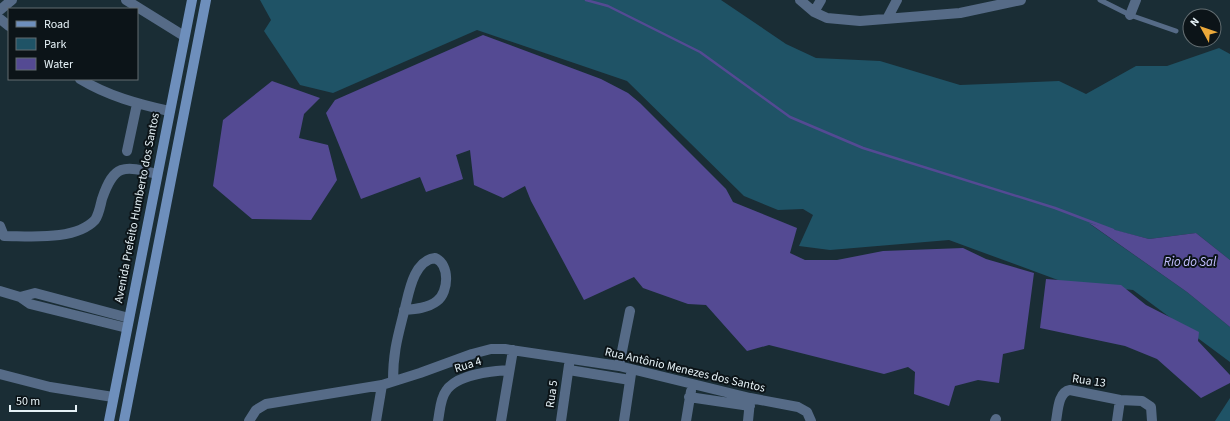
<svg xmlns="http://www.w3.org/2000/svg" width="1230" height="421" font-family="'Source Sans 3',sans-serif">
	<style>
		.green { fill: #1f5366 }
		.water { fill: #544a93 }
		.lines { fill: none; stroke-linecap: round; stroke-linejoin: round }
		.stream { stroke: #544a93; stroke-width: 2.5 }
		.lane { stroke: #566b87; stroke-width: 5 }
		.street { stroke: #566b87; stroke-width: 10 }
		.secondary { stroke: #6e8fbc; stroke-width: 10 }
		.labels { text-anchor: middle; dominant-baseline: central; stroke-width: 4; stroke-linejoin: round; paint-order: stroke }
		.street-label { font-size: 12px; fill: #e6f2f7; stroke: #0c1418 }
		.water-label { font-size: 13px; font-style: italic; fill: #c1bdfc; stroke: #0c1418 }
	</style>
	<rect width="100%" height="100%" fill="#1a2d35"/>
	<!-- green -->
	<path class="green" d="M 260,0 L 721,0 L 786,44 L 816,58 L 880,61 L 960,85 L 1059,81 L 1086,94 L 1136,66 L 1167,66 L 1219,48 L 1230,54 L 1230,260 L 1196,233 L 1149,239 L 1090,224 L 1187,292 L 1230,327 L 1230,362 L 1133,290 L 1066,283 L 949,240 L 830,250 L 799,246 L 813,215 L 803,209 L 778,210 L 744,196 L 627,81 L 477,30 L 333,93 L 300,85 L 264,31 L 271,20 Z
		M 1230,398 L 1230,421 L 1215,421 Z"/>
	<!-- water -->
	<path class="water" d="M 483,35 L 601,79 L 628,93 L 640,103 L 726,189 L 733,202 L 797,228 L 790,253 L 805,260 L 837,260 L 883,251 L 963,248 L 986,259 L 1034,273 L 1024,349 L 1003,354 L 999,383 L 978,380 L 955,386 L 949,406 L 914,394 L 915,372 L 908,367 L 884,374 L 769,345 L 747,351 L 706,305 L 688,304 L 643,288 L 634,277 L 584,300 L 531,201 L 525,186 L 503,198 L 474,185 L 470,150 L 456,155 L 463,179 L 426,192 L 420,177 L 361,199 L 326,113 L 335,100 Z
		M 272,81 L 320,98 L 304,114 L 299,138 L 328,145 L 337,180 L 311,220 L 252,219 L 213,186 L 223,120 Z
		M 1089,223 L 1149,239 L 1196,233 L 1230,260 L 1230,327 L 1187,292 Z
		M 1046,279 L 1121,285 L 1146,305 L 1199,332 L 1198,341 L 1230,375 L 1230,383 L 1201,398 L 1157,359 L 1125,346 L 1040,328 Z"/>
	<g class="lines">
		<!-- stream -->
		<path class="stream" d="M 586,0 L 608,6 L 700,52 L 790,117 L 863,148 L 1055,208 L 1113,230"/>
		<!-- lane -->
		<path class="lane" d="M 1100,0 L 1130,15 L 1176,31"/>
		<!-- street -->
		<path class="street" d="M 126,0 L 184,36
			M 800,0 L 814,12 L 827,18 L 860,21 L 960,13 L 1021,0
			M 0,10 L 12,0
			M 814,12 L 821,0
			M 1130,15 L 1136,0
			M 888,17 L 897,0
			M 0,19 L 9,26
			M 80,79 C 108,96 138,104 169,111
			M 127,151 L 137,104
			M 0,226 L 4,236 C 30,236 75,241 95,220 C 99,214 100,207 102,199 C 114,164 123,165 157,174
			M 0,291 L 20,297 L 30,304 L 127,328
			M 20,297 L 35,293 L 129,318
			M 619,366 L 630,311
			M 569,370 L 630,380
			M 0,374 L 50,387 L 113,397
			M 393,381 C 393,351 398,336 405,308 C 409,292 414,260 435,258 C 450,264 449,292 437,301 C 428,308 416,309 404,310
			M 689,397 L 750,406
			M 249,421 L 256,410 L 266,404 L 382,385 L 420,373 L 472,354 L 491,349 L 505,349 L 619,366 L 750,398 L 798,407 L 807,412 L 811,421
			M 376,421 L 382,385
			M 438,421 C 440,411 440,399 446,391 C 456,375 491,371 509,370
			M 501,421 L 513,350
			M 561,421 L 569,365
			M 624,421 L 631,374
			M 686,421 L 691,391
			M 748,421 L 750,401
			M 995,421 L 996,419
			M 1056,421 C 1058,411 1058,392 1070,390 L 1120,400 L 1142,401 L 1151,407 L 1152,421
			M 1117,421 L 1120,400"/>
		<!-- secondary -->
		<path class="secondary" d="M 109,421 L 192,0
			M 124,421 L 206,0"/>
	</g>
	<g class="labels">
		<!-- street labels -->
		<g class="street-label">
			<text transform="translate(137 208) rotate(-79)">Avenida Prefeito Humberto dos Santos</text>
			<text transform="translate(468 365) rotate(-17)">Rua 4</text>
			<text transform="translate(685 370) rotate(13)">Rua Antônio Menezes dos Santos</text>
			<text transform="translate(1089 381) rotate(8)">Rua 13</text>
			<text transform="translate(552 394) rotate(-82)">Rua 5</text>
		</g>
		<!-- water labels -->
		<g class="water-label">
			<text x="1190" y="262">Rio do Sal</text>
		</g>
	</g>
	<!-- legend -->
	<rect x="8" y="8" width="130" height="72" fill="#0c1418" stroke="#636d71"/>
	<rect x="16" y="21" width="20" height="6" fill="#6e8fbc" stroke="#636d71"/>
	<text x="44" y="28" font-size="12" fill="#e6f2f7">Road</text>
	<rect x="16" y="38" width="20" height="12" fill="#1f5366" stroke="#636d71"/>
	<text x="44" y="48" font-size="12" fill="#e6f2f7">Park</text>
	<rect x="16" y="58" width="20" height="12" fill="#544a93" stroke="#636d71"/>
	<text x="44" y="68" font-size="12" fill="#e6f2f7">Water</text>
	<!-- north arrow -->
	<g transform="translate(1202 28) rotate(310)"><circle r="19" fill="#0c1418" stroke="#636d71"/>
	<path d="M0-3L7 15L0 10L-7 15Z" fill="#eca93a"/>
	<text y="-6" font-size="11" font-weight="bold" text-anchor="middle" fill="#e6f2f7">N</text>
	</g>
	<!-- scale -->
	<path d="M10 405v6h66v-6" fill="none" stroke="#e6f2f7" stroke-width="2"/>
	<text x="16" y="405" font-size="12" fill="#e6f2f7" stroke="#0c1418" stroke-width="3" paint-order="stroke">50 m</text>
</svg>
